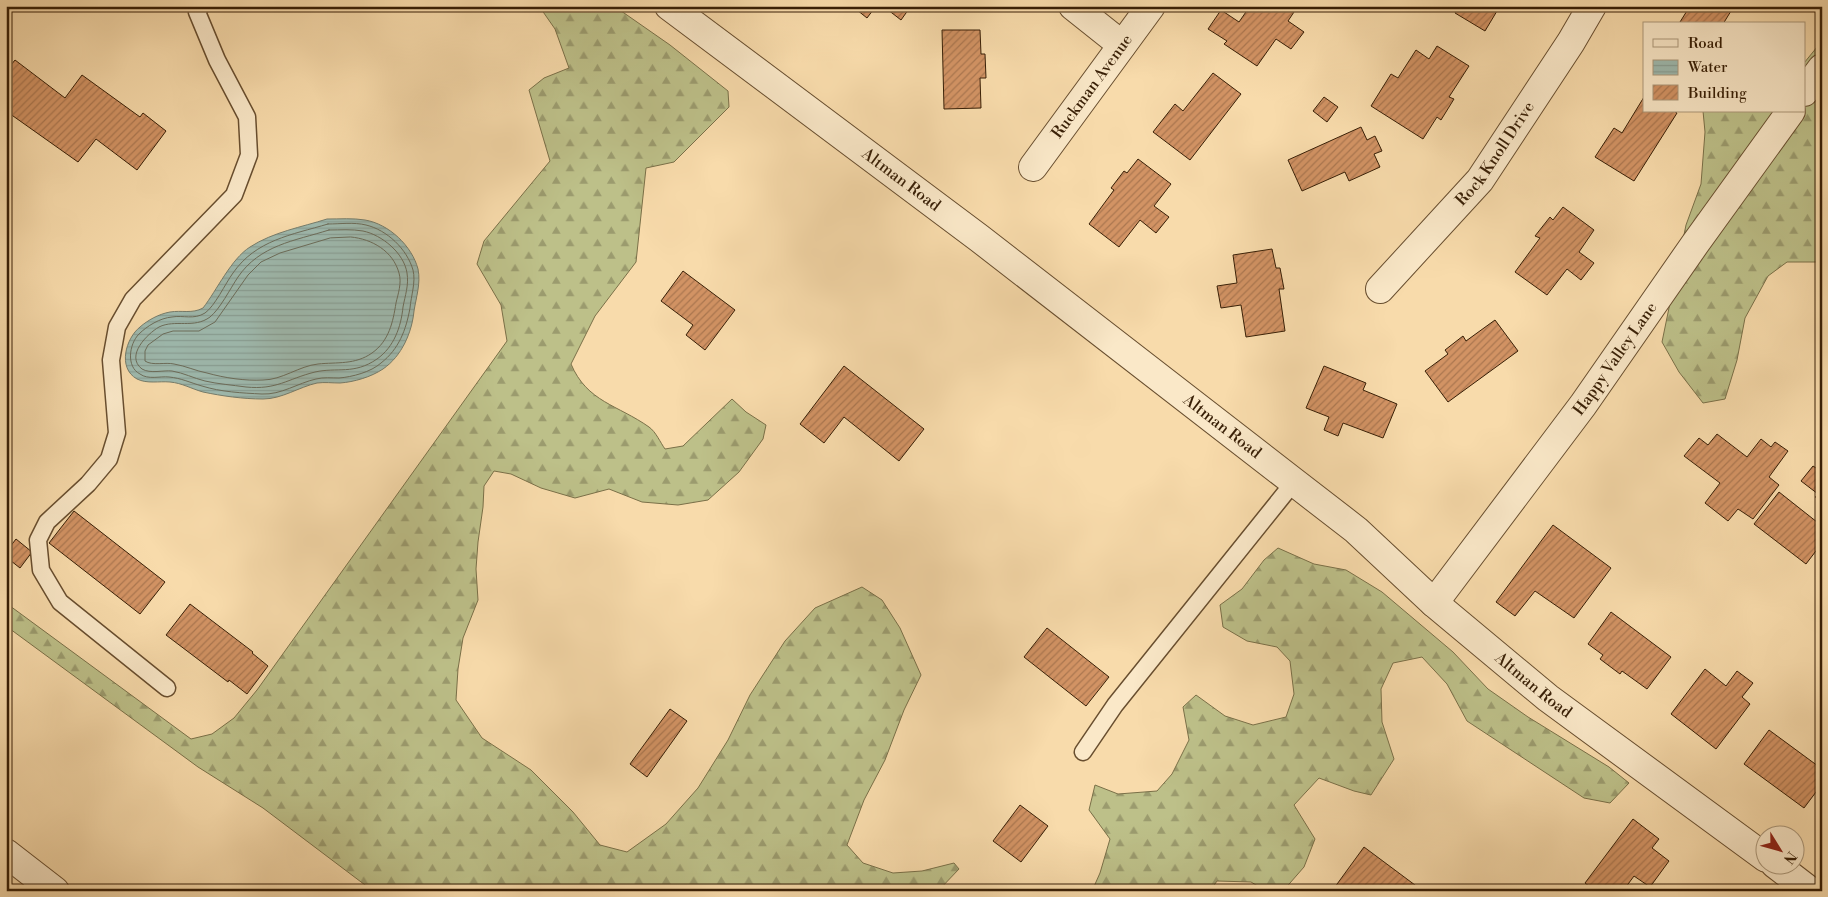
<svg xmlns="http://www.w3.org/2000/svg" width="1828" height="897" font-family="'Libre Bodoni',serif">
	<style>
		.forest { fill: url(#forest-firs); stroke: #7a7048 }
		.water { fill: url(#water-rules); stroke: #757c6b }
		.lines { fill: none; stroke-linecap: round; stroke-linejoin: round }
		.shore { stroke: #6b6c5a; stroke-width: 1 }
		.building { fill: url(#building-hatch); stroke: #381f06 }
		.lane-casing { stroke: #684e2f; stroke-width: 19 }
		.street-casing { stroke: #684e2f; stroke-width: 30 }
		.lane { stroke: #fae8c8; stroke-width: 16 }
		.street { stroke: #fae8c8; stroke-width: 28 }
		.labels { text-anchor: middle; dominant-baseline: central; stroke-width: 5; stroke-linejoin: round; paint-order: stroke }
		.street-label { font-size: 16px; fill: #381f06; stroke: #fae8c8 }
	</style>
	<defs>
		<pattern id="forest-firs" width="22" height="20" patternUnits="userSpaceOnUse" patternTransform="scale(1.25)"><rect width="22" height="20" fill="#bdc089"/><path d="M5 1l3.5 6h-7zM16 11l3.5 6h-7z" fill="#9b9b6e"/></pattern>
		<pattern id="water-rules" width="6" height="5" patternUnits="userSpaceOnUse" patternTransform="scale(1.25)"><rect width="6" height="5" fill="#9ebaaf"/><path d="M0 2.5h6" fill="none" stroke="#899f95"/></pattern>
		<pattern id="building-hatch" width="6" height="6" patternUnits="userSpaceOnUse" patternTransform="scale(1.25)"><rect width="6" height="6" fill="#d29364"/><path d="M-1 1l2-2M0 6l6-6M5 7l2-2" fill="none" stroke="#ab7750"/></pattern>
	</defs>
	<rect width="100%" height="100%" fill="#f8dbab"/>
	<filter id="stains"><feTurbulence type="fractalNoise" baseFrequency=".004" numOctaves="4"/><feColorMatrix values="0 0 0 0 .2 0 0 0 0 .09 0 0 0 0 .02 0 0 0 .5 -.17"/></filter>
	<radialGradient id="worn" r=".72"><stop offset=".6" stop-color="#630" stop-opacity="0"/><stop offset="1" stop-color="#630" stop-opacity=".3"/></radialGradient>
	<!-- forest -->
	<path class="forest" d="M 539,6 L 614,6 L 670,45 L 728,91 L 729,107 L 674,162 L 646,168 L 636,262 L 595,316 L 571,364 C 587,402 618,405 649,427 C 656,432 660,442 665,449 L 683,446 L 732,399 L 746,412 L 766,425 L 763,439 L 739,472 L 708,500 L 678,505 L 642,502 L 609,489 L 575,498 L 541,488 L 511,474 L 494,471 L 484,486 L 483,507 L 478,542 L 476,569 L 478,600 L 463,638 L 458,669 L 456,700 L 482,738 L 531,770 L 573,812 L 600,845 L 627,852 L 666,824 L 698,788 L 728,740 L 750,695 L 785,641 L 815,608 L 862,587 L 882,600 L 900,628 L 921,675 L 904,710 L 885,760 L 864,800 L 847,845 L 863,863 L 893,873 L 922,871 L 954,863 L 959,869 L 938,891 L 373,891 L 263,808 L 198,767 L 6,626 L 6,603 L 191,739 L 212,734 L 234,718 L 257,690 L 507,341 L 501,305 L 477,264 L 484,241 L 550,161 L 529,90 L 544,78 L 569,68 L 555,29 Z
		M 1822,41 L 1822,262 L 1787,262 L 1768,276 L 1745,318 L 1737,360 L 1725,399 L 1703,403 L 1679,372 L 1662,342 L 1686,225 L 1701,184 L 1705,132 L 1703,111 L 1804,111 L 1804,63 Z
		M 1278,548 L 1314,564 L 1346,570 L 1382,592 L 1453,652 L 1488,689 L 1528,717 L 1609,767 L 1629,783 L 1610,803 L 1584,798 L 1467,721 L 1447,684 L 1422,657 L 1393,663 L 1381,689 L 1382,722 L 1394,759 L 1371,795 L 1354,791 L 1319,778 L 1294,805 L 1315,839 L 1304,867 L 1283,891 L 1266,891 L 1251,882 L 1217,881 L 1210,891 L 1092,891 L 1100,873 L 1110,839 L 1089,810 L 1095,785 L 1118,794 L 1157,791 L 1172,774 L 1189,740 L 1183,707 L 1196,695 L 1225,716 L 1253,725 L 1286,717 L 1294,694 L 1290,661 L 1277,647 L 1247,641 L 1223,627 L 1220,605 L 1242,589 L 1264,560 Z"/>
	<!-- water -->
	<path class="water" d="M 327,219 C 340,219 353,218 365,220 C 389,224 412,246 418,269 C 421,283 416,298 414,311 C 412,332 402,356 383,369 C 371,377 354,382 340,383 C 332,383 325,382 317,383 C 299,387 282,399 263,399 C 243,399 222,396 203,392 C 192,389 182,383 170,382 C 159,381 147,384 137,379 C 117,368 126,338 140,327 C 148,320 159,314 170,312 C 182,310 192,314 203,308 C 217,290 231,259 250,247 C 273,232 302,227 327,219 Z"/>
	<g class="lines">
		<!-- shore -->
		<path class="shore" d="M 328,224 C 340,224 354,222 366,225 C 387,230 407,249 413,270 C 416,282 411,296 410,308 C 406,330 399,349 381,363 C 371,372 352,377 339,378 C 331,378 324,377 316,379 C 298,383 281,395 262,394 C 242,393 221,392 202,386 C 191,383 181,378 169,377 C 160,376 148,380 140,374 C 126,367 129,344 139,334 C 147,326 160,318 172,317 C 183,315 194,320 205,313 C 215,306 225,284 233,273 C 256,240 291,235 328,224 Z
			M 329,230 C 340,230 352,229 363,231 C 382,235 404,253 407,273 C 409,285 405,296 403,307 C 401,327 394,347 377,359 C 354,375 337,367 315,372 C 287,379 277,390 246,387 C 232,385 218,384 205,381 C 193,378 184,373 172,371 C 164,370 150,374 142,369 C 125,356 147,334 159,327 C 175,319 194,329 210,317 C 220,309 230,289 238,277 C 260,245 294,241 329,230 Z
			M 351,237 C 372,239 393,251 399,273 C 402,283 398,294 396,303 C 393,322 389,341 372,353 C 355,365 337,362 318,364 C 299,366 282,380 263,380 C 245,381 225,378 207,373 C 196,371 186,366 174,364 C 166,362 152,366 145,361 L 145,351 L 148,345 L 163,334 L 173,331 L 199,331 L 215,322 L 248,275 L 261,262 L 280,253 L 330,238 Z"/>
	</g>
	<!-- building -->
	<path class="building" d="M 852,6 L 876,6 L 867,18 Z
		M 883,6 L 911,6 L 901,20 Z
		M 1245,6 L 1298,6 L 1288,21 L 1304,32 L 1291,49 L 1276,39 L 1257,66 L 1224,44 L 1227,41 L 1208,29 L 1221,10 L 1239,22 L 1248,9 Z
		M 1459,6 L 1500,6 L 1485,31 L 1455,13 Z
		M 1690,6 L 1723,6 L 1731,11 L 1723,24 L 1683,24 L 1680,22 Z
		M 942,30 L 980,30 L 981,54 L 985,54 L 986,78 L 980,78 L 981,108 L 944,109 Z
		M 1437,46 L 1469,66 L 1449,97 L 1454,99 L 1441,120 L 1437,117 L 1423,139 L 1371,106 L 1391,74 L 1398,78 L 1416,50 L 1429,59 Z
		M 15,60 L 65,98 L 82,75 L 140,117 L 143,113 L 166,131 L 137,170 L 96,139 L 78,162 L 6,111 L 6,71 Z
		M 1213,73 L 1241,94 L 1190,160 L 1153,132 L 1175,104 L 1183,111 Z
		M 1324,97 L 1338,107 L 1327,122 L 1313,111 Z
		M 1644,97 L 1644,111 L 1674,111 L 1677,113 L 1634,181 L 1595,157 L 1614,128 L 1622,133 Z
		M 1361,127 L 1367,140 L 1375,136 L 1382,151 L 1374,154 L 1380,167 L 1349,181 L 1345,172 L 1302,191 L 1288,160 Z
		M 1138,159 L 1171,184 L 1154,206 L 1169,217 L 1156,233 L 1140,220 L 1119,247 L 1089,224 L 1114,190 L 1111,188 L 1124,171 L 1127,173 Z
		M 1563,207 L 1594,230 L 1579,252 L 1594,263 L 1581,280 L 1567,269 L 1547,295 L 1515,272 L 1540,238 L 1535,236 L 1550,217 L 1553,220 Z
		M 1272,249 L 1276,268 L 1280,268 L 1284,289 L 1279,289 L 1285,331 L 1246,337 L 1241,305 L 1221,308 L 1217,286 L 1237,283 L 1233,255 Z
		M 683,271 L 735,310 L 705,350 L 686,335 L 693,325 L 661,301 Z
		M 1495,320 L 1518,351 L 1448,402 L 1425,371 L 1448,354 L 1445,350 L 1463,336 L 1466,341 Z
		M 844,366 L 924,429 L 899,461 L 844,417 L 824,443 L 800,424 Z
		M 1324,366 L 1366,383 L 1363,390 L 1397,404 L 1383,438 L 1343,423 L 1338,436 L 1324,430 L 1329,417 L 1306,408 Z
		M 1717,434 L 1747,457 L 1761,439 L 1771,447 L 1775,442 L 1788,451 L 1769,477 L 1779,485 L 1753,519 L 1738,509 L 1728,521 L 1705,503 L 1720,483 L 1684,456 L 1699,438 L 1708,445 Z
		M 1813,466 L 1822,472 L 1822,502 L 1815,497 L 1818,494 L 1801,481 Z
		M 1779,492 L 1822,526 L 1822,543 L 1806,564 L 1754,524 Z
		M 74,511 L 165,582 L 140,614 L 49,543 Z
		M 1553,525 L 1611,568 L 1574,618 L 1535,591 L 1515,616 L 1496,602 Z
		M 16,539 L 32,552 L 20,568 L 6,557 L 6,552 Z
		M 190,604 L 253,652 L 252,653 L 268,666 L 247,694 L 229,680 L 228,682 L 166,635 Z
		M 1611,612 L 1671,657 L 1647,689 L 1622,671 L 1620,674 L 1600,659 L 1603,655 L 1588,644 Z
		M 1047,628 L 1109,677 L 1086,706 L 1024,657 Z
		M 1705,669 L 1726,686 L 1737,671 L 1753,683 L 1742,697 L 1750,704 L 1716,749 L 1671,714 Z
		M 670,709 L 687,721 L 647,777 L 630,764 Z
		M 1769,730 L 1822,769 L 1822,784 L 1804,808 L 1744,764 Z
		M 1020,805 L 1048,826 L 1021,862 L 993,841 Z
		M 1633,819 L 1659,839 L 1652,848 L 1669,861 L 1650,887 L 1634,876 L 1623,891 L 1595,891 L 1585,883 Z
		M 1364,847 L 1423,891 L 1332,891 Z"/>
	<g class="lines">
		<defs>
			<path id="lane" d="M 167,688 L 60,602 L 41,570 L 38,540 L 47,522 L 88,484 L 109,459 L 117,433 L 111,360 L 117,327 L 133,299 L 234,195 L 249,155 L 247,117 L 217,60 L 197,12 L 201,6
				M 1083,752 L 1115,705 L 1294,482"/>
			<g id="street">
				<path id="s1" d="M 669,6 L 979,238 L 1294,482 L 1356,530 L 1434,603 L 1548,698 L 1766,858"/>
				<path d="M 1073,6 L 1122,45"/>
				<path d="M 1804,92 L 1822,68"/>
				<path id="s2" d="M 1033,167 L 1151,6"/>
				<path id="s3" d="M 1380,289 L 1480,180 L 1571,42 L 1592,6"/>
				<path id="s4" d="M 1434,603 L 1583,405 L 1695,244 L 1791,111"/>
				<path d="M 6,853 L 55,891"/>
				<path d="M 1775,864 L 1810,891"/>
			</g>
		</defs>
		<!-- lane casing -->
		<use href="#lane" class="lane-casing"/>
		<!-- street casing -->
		<use href="#street" class="street-casing"/>
		<!-- lane -->
		<use href="#lane" class="lane"/>
		<!-- street -->
		<use href="#street" class="street"/>
	</g>
	<g class="labels">
		<!-- street labels -->
		<g class="street-label">
			<text stroke="none"><textPath href="#s2" startOffset="100">Ruckman Avenue</textPath></text>
			<text stroke="none"><textPath href="#s3" startOffset="178">Rock Knoll Drive</textPath></text>
			<text stroke="none"><textPath href="#s1" startOffset="290">Altman Road</textPath></text>
			<text stroke="none"><textPath href="#s4" startOffset="304">Happy Valley Lane</textPath></text>
			<text stroke="none"><textPath href="#s1" startOffset="695">Altman Road</textPath></text>
			<text stroke="none"><textPath href="#s1" startOffset="1100">Altman Road</textPath></text>
		</g>
	</g>
	<!-- margin -->
	<rect width="1828" height="897" fill="none" stroke="#f8dbab" stroke-width="25"/>
	<rect x="8" y="8" width="1813" height="882" fill="none" stroke="#381f06" stroke-width="2.5"/>
	<rect x="12" y="12" width="1803" height="872" fill="none" stroke="#381f06"/>
	<!-- legend -->
	<rect x="1643" y="22" width="162" height="90" fill="#fae8c8" stroke="#ac987a"/>
	<rect x="1653" y="39" width="25" height="8" fill="#fae8c8" stroke="#ac987a"/>
	<text x="1688" y="48" font-size="15" fill="#381f06">Road</text>
	<rect x="1653" y="60" width="25" height="15" fill="url(#water-rules)" stroke="#ac987a"/>
	<text x="1688" y="72" font-size="15" fill="#381f06">Water</text>
	<rect x="1653" y="85" width="25" height="15" fill="url(#building-hatch)" stroke="#ac987a"/>
	<text x="1688" y="98" font-size="15" fill="#381f06">Building</text>
	<!-- north arrow -->
	<g transform="translate(1780 850) rotate(127)"><circle r="24" fill="#fae8c8" stroke="#ac987a"/>
	<path d="M0-4L9 19L0 12L-9 19Z" fill="#8f2418"/>
	<text y="-8" font-size="14" font-weight="bold" text-anchor="middle" fill="#381f06">N</text>
	</g>
	<rect width="100%" height="100%" filter="url(#stains)"/>
	<rect width="100%" height="100%" fill="url(#worn)"/>
</svg>
